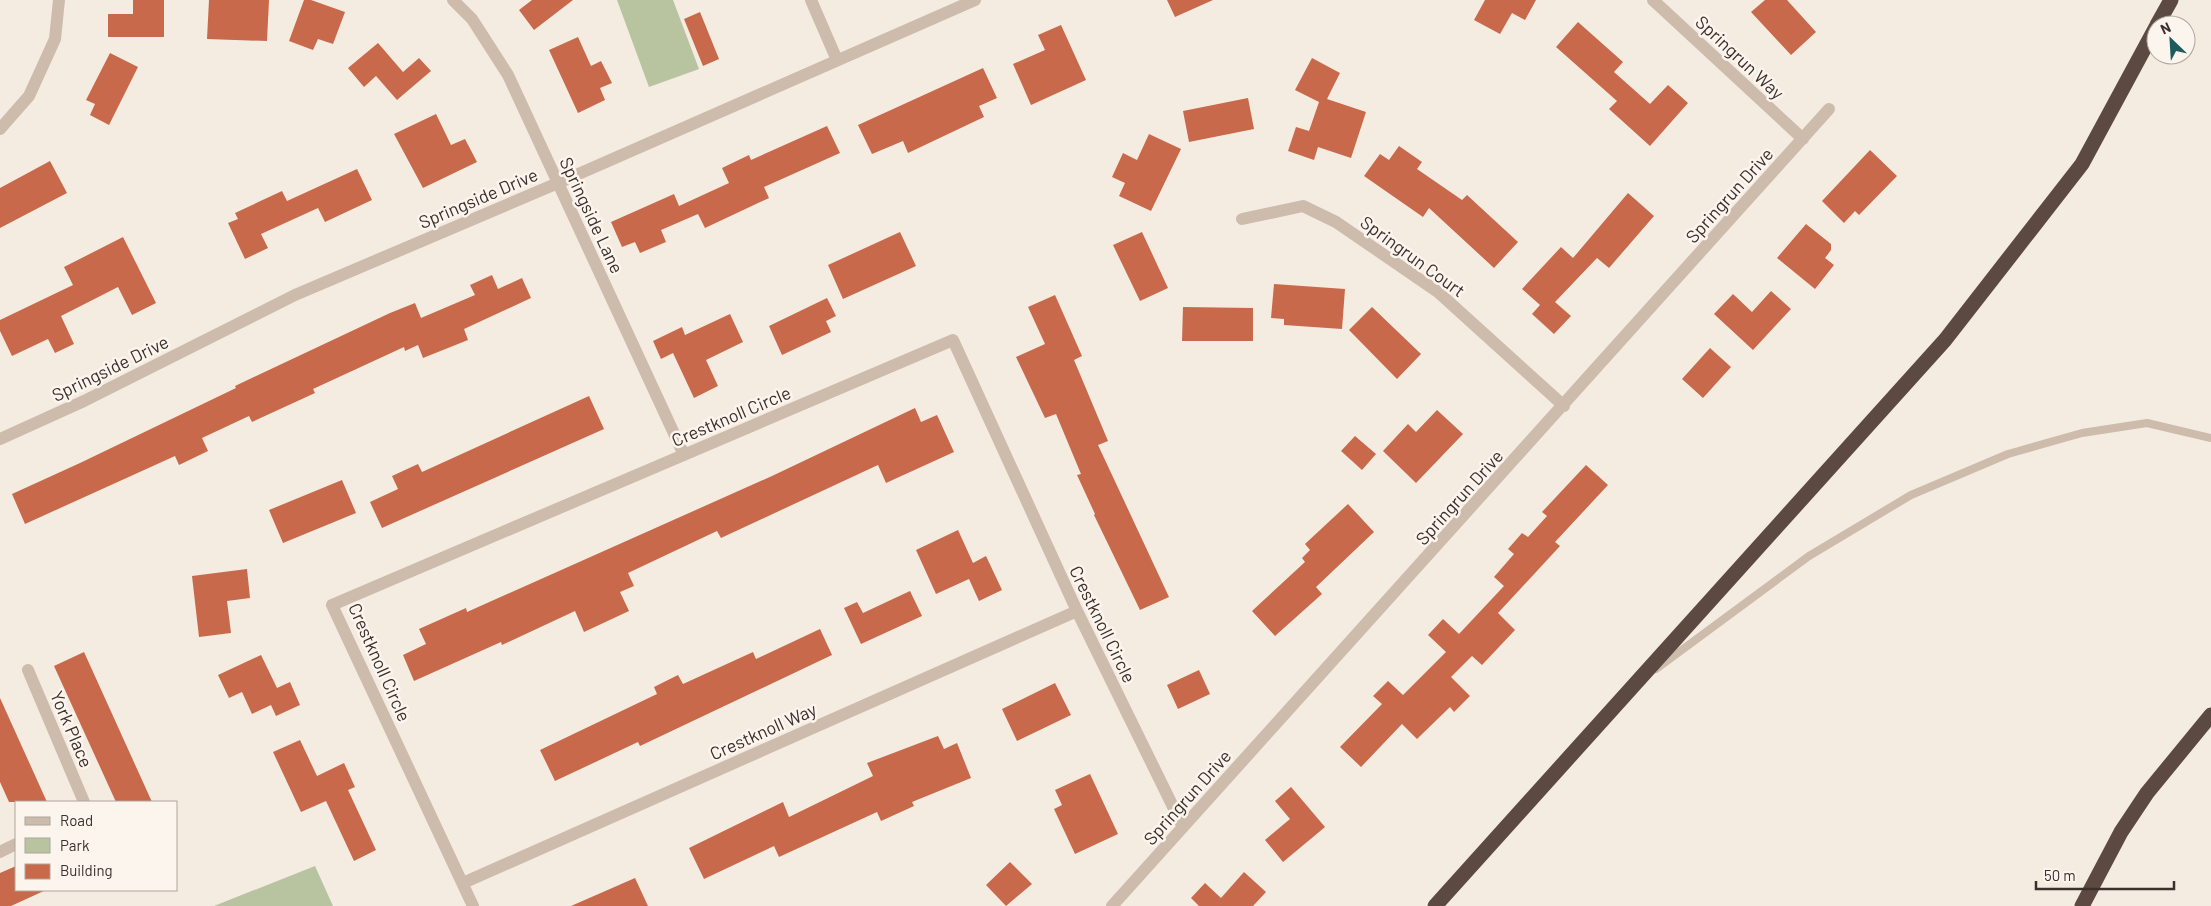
<svg xmlns="http://www.w3.org/2000/svg" width="2211" height="906" font-family="Barlow,sans-serif">
	<style>
		.green { fill: #b8c4a0 }
		.building { fill: #c8694b }
		.lines { fill: none; stroke-linecap: round; stroke-linejoin: round }
		.service { stroke: #cdbbac; stroke-width: 8 }
		.minor { stroke: #cdbbac; stroke-width: 12 }
		.motorway { stroke: #5c4a42; stroke-width: 15 }
		.labels { text-anchor: middle; dominant-baseline: central; stroke-width: 5; stroke-linejoin: round; paint-order: stroke }
		.street-label { font-size: 18px; fill: #3b302b; stroke: #fbf5ee }
	</style>
	<rect width="100%" height="100%" fill="#f4ebe1"/>
	<!-- green -->
	<path class="green" d="M 617,0 L 673,0 L 699,69 L 649,87 Z
		M 315,866 L 333,906 L 214,906 Z"/>
	<!-- building -->
	<path class="building" d="M 133,0 L 164,0 L 164,37 L 108,37 L 108,14 L 133,14 Z
		M 209,0 L 269,0 L 267,41 L 207,39 Z
		M 304,0 L 311,0 L 345,12 L 333,44 L 318,39 L 313,50 L 289,41 Z
		M 532,0 L 573,0 L 534,30 L 519,10 Z
		M 1167,0 L 1213,0 L 1175,17 Z
		M 1485,0 L 1536,0 L 1525,20 L 1512,13 L 1500,34 L 1474,20 Z
		M 1765,0 L 1787,0 L 1816,32 L 1791,55 L 1751,12 Z
		M 700,12 L 719,59 L 703,66 L 684,19 Z
		M 1578,22 L 1623,62 L 1614,72 L 1650,104 L 1668,85 L 1688,103 L 1650,146 L 1609,109 L 1617,101 L 1556,47 Z
		M 1061,25 L 1086,80 L 1031,105 L 1013,64 L 1045,50 L 1038,35 Z
		M 578,37 L 591,66 L 601,61 L 612,83 L 600,88 L 605,100 L 578,113 L 549,50 Z
		M 378,43 L 403,72 L 419,58 L 431,71 L 397,100 L 376,76 L 364,87 L 348,68 Z
		M 110,53 L 138,67 L 109,125 L 90,115 L 95,104 L 86,100 Z
		M 1312,58 L 1340,73 L 1327,99 L 1366,112 L 1351,158 L 1318,147 L 1314,160 L 1288,151 L 1296,127 L 1309,131 L 1319,102 L 1295,90 Z
		M 983,68 L 997,98 L 979,106 L 984,117 L 908,153 L 903,141 L 872,154 L 858,125 Z
		M 1248,98 L 1254,129 L 1189,142 L 1183,111 Z
		M 436,114 L 451,145 L 465,139 L 477,162 L 423,188 L 394,134 Z
		M 827,126 L 840,153 L 764,187 L 769,198 L 705,228 L 698,214 L 661,230 L 666,242 L 640,253 L 635,242 L 622,247 L 611,222 L 674,194 L 679,206 L 729,183 L 722,168 L 749,155 L 751,160 Z
		M 1149,134 L 1181,149 L 1151,211 L 1119,196 L 1125,183 L 1112,177 L 1123,153 L 1137,160 Z
		M 1399,146 L 1422,162 L 1417,169 L 1462,200 L 1467,195 L 1518,242 L 1494,268 L 1429,208 L 1423,217 L 1364,176 L 1380,154 L 1389,160 Z
		M 1870,150 L 1897,176 L 1859,215 L 1855,211 L 1844,223 L 1822,201 Z
		M 50,161 L 67,193 L 0,228 L 0,188 Z
		M 357,169 L 372,200 L 325,222 L 318,208 L 261,234 L 268,248 L 245,259 L 228,223 L 238,219 L 235,213 L 282,191 L 287,201 Z
		M 1628,193 L 1654,216 L 1609,268 L 1597,258 L 1555,302 L 1571,316 L 1554,334 L 1532,314 L 1540,305 L 1522,289 L 1561,247 L 1573,258 Z
		M 1806,224 L 1831,244 L 1831,250 L 1825,258 L 1834,265 L 1815,289 L 1777,258 Z
		M 900,232 L 916,266 L 843,299 L 828,265 Z
		M 1142,232 L 1168,288 L 1140,301 L 1113,245 Z
		M 123,237 L 156,303 L 132,315 L 118,287 L 61,316 L 74,344 L 55,353 L 48,339 L 12,356 L 0,331 L 0,320 L 73,285 L 64,267 Z
		M 492,275 L 498,289 L 522,278 L 531,298 L 464,329 L 468,340 L 423,358 L 418,345 L 405,351 L 404,347 L 313,389 L 315,393 L 252,422 L 249,416 L 202,438 L 208,451 L 179,465 L 175,456 L 25,524 L 12,494 L 80,463 L 236,388 L 235,386 L 390,313 L 415,303 L 421,318 L 475,295 L 470,285 Z
		M 1274,284 L 1345,289 L 1342,329 L 1284,325 L 1284,319 L 1271,318 Z
		M 1771,291 L 1791,309 L 1753,350 L 1714,314 L 1733,294 L 1752,312 Z
		M 1055,295 L 1082,356 L 1074,360 L 1108,441 L 1098,445 L 1169,597 L 1140,610 L 1094,515 L 1095,514 L 1077,475 L 1081,474 L 1056,414 L 1045,418 L 1016,357 L 1045,344 L 1028,307 Z
		M 827,298 L 836,316 L 826,321 L 831,332 L 782,355 L 769,326 Z
		M 1183,307 L 1253,308 L 1253,341 L 1182,341 Z
		M 1372,307 L 1421,354 L 1397,379 L 1349,330 Z
		M 730,314 L 743,342 L 706,360 L 718,386 L 694,398 L 673,353 L 661,359 L 653,341 L 682,327 L 685,335 Z
		M 1710,348 L 1731,367 L 1703,398 L 1682,379 Z
		M 589,396 L 604,429 L 382,528 L 370,502 L 398,489 L 392,476 L 418,464 L 422,472 Z
		M 915,408 L 921,422 L 937,415 L 954,452 L 886,483 L 878,465 L 721,538 L 717,531 L 628,573 L 634,586 L 620,592 L 629,611 L 584,632 L 575,611 L 502,645 L 501,642 L 414,681 L 403,655 L 426,644 L 419,629 L 466,608 L 467,612 L 772,476 Z
		M 1437,410 L 1463,434 L 1416,483 L 1383,451 L 1408,424 L 1416,432 Z
		M 1355,436 L 1376,454 L 1362,470 L 1341,451 Z
		M 1586,465 L 1608,485 L 1555,542 L 1560,546 L 1498,613 L 1515,630 L 1482,665 L 1472,656 L 1451,677 L 1470,696 L 1454,712 L 1450,707 L 1417,739 L 1402,724 L 1361,767 L 1340,747 L 1382,704 L 1373,696 L 1388,681 L 1403,695 L 1446,652 L 1428,635 L 1443,619 L 1459,634 L 1504,586 L 1494,577 L 1514,554 L 1508,549 L 1522,533 L 1528,537 L 1547,516 L 1542,512 Z
		M 342,480 L 356,513 L 283,543 L 269,510 Z
		M 1348,504 L 1374,532 L 1316,587 L 1322,594 L 1275,636 L 1252,611 L 1305,562 L 1302,558 L 1310,550 L 1305,544 Z
		M 958,530 L 973,563 L 986,556 L 1002,590 L 979,601 L 969,579 L 936,594 L 916,550 Z
		M 247,569 L 250,598 L 227,601 L 231,633 L 199,637 L 192,576 Z
		M 910,591 L 922,616 L 861,644 L 844,608 L 857,602 L 863,613 Z
		M 820,629 L 832,655 L 640,746 L 638,742 L 555,781 L 540,750 L 657,694 L 654,687 L 678,675 L 683,684 L 753,652 L 756,659 Z
		M 84,652 L 152,802 L 116,802 L 54,666 Z
		M 261,655 L 277,688 L 290,682 L 300,705 L 276,716 L 271,705 L 252,714 L 242,692 L 229,698 L 218,675 Z
		M 1199,670 L 1210,694 L 1178,709 L 1167,685 Z
		M 1055,683 L 1071,715 L 1017,741 L 1002,709 Z
		M 0,698 L 47,802 L 9,802 L 0,782 Z
		M 938,736 L 944,749 L 957,743 L 971,778 L 912,802 L 914,806 L 881,821 L 877,812 L 779,857 L 774,846 L 704,879 L 689,848 L 783,802 L 789,817 L 873,776 L 867,763 Z
		M 300,740 L 317,776 L 344,763 L 355,787 L 348,790 L 376,850 L 354,861 L 326,801 L 301,812 L 273,752 Z
		M 1090,774 L 1118,834 L 1075,854 L 1054,809 L 1062,805 L 1055,790 Z
		M 1291,787 L 1325,827 L 1283,862 L 1265,840 L 1290,819 L 1275,801 Z
		M 1010,862 L 1032,884 L 1006,906 L 986,885 Z
		M 16,866 L 16,890 L 46,890 L 11,906 L 0,906 L 0,873 Z
		M 1244,872 L 1266,892 L 1253,906 L 1199,906 L 1191,898 L 1205,883 L 1221,898 Z
		M 635,878 L 648,906 L 571,906 Z"/>
	<g class="lines">
		<!-- service -->
		<path class="service" d="M 1656,669 L 1809,556 L 1911,495 L 2008,454 L 2082,433 L 2147,423 L 2211,438"/>
		<!-- minor -->
		<path class="minor" d="M 453,0 L 472,19 L 508,75 L 684,455
			M 811,0 L 837,60
			M 1653,0 L 1803,139
			M 0,129 L 29,96 L 55,39 L 59,0
			M 1242,219 L 1303,206 L 1336,222 L 1438,292 L 1564,406
			M 0,439 L 84,401 L 295,295 L 558,183 L 975,0
			M 28,670 L 84,802
			M 0,852 L 16,844
			M 463,883 L 1077,611
			M 473,906 L 332,605 L 953,340 L 1077,611 L 1183,827
			M 1112,906 L 1829,109"/>
		<!-- motorway -->
		<path class="motorway" d="M 2157,25 L 2171,0
			M 1435,906 L 1945,340 L 2082,164 L 2156,27
			M 2082,906 L 2121,832 L 2147,793 L 2211,715"/>
	</g>
	<g class="labels">
		<!-- street labels -->
		<g class="street-label">
			<text transform="translate(1740 57) rotate(43)">Springrun Way</text>
			<text transform="translate(1729 195) rotate(-48)">Springrun Drive</text>
			<text transform="translate(478 198) rotate(-23)">Springside Drive</text>
			<text transform="translate(592 215) rotate(65)">Springside Lane</text>
			<text transform="translate(1413 256) rotate(36)">Springrun Court</text>
			<text transform="translate(110 368) rotate(-26)">Springside Drive</text>
			<text transform="translate(731 416) rotate(-23)">Crestknoll Circle</text>
			<text transform="translate(1459 497) rotate(-48)">Springrun Drive</text>
			<text transform="translate(1103 624) rotate(64)">Crestknoll Circle</text>
			<text transform="translate(380 662) rotate(66)">Crestknoll Circle</text>
			<text transform="translate(72 729) rotate(67)">York Place</text>
			<text transform="translate(763 731) rotate(-24)">Crestknoll Way</text>
			<text transform="translate(1187 797) rotate(-48)">Springrun Drive</text>
		</g>
	</g>
	<!-- legend -->
	<rect x="15" y="801" width="162" height="90" fill="#fbf5ee" stroke="#aea6a0"/>
	<rect x="25" y="817" width="25" height="8" fill="#cdbbac" stroke="#aea6a0"/>
	<text x="60" y="826" font-size="15" fill="#3b302b">Road</text>
	<rect x="25" y="838" width="25" height="15" fill="#b8c4a0" stroke="#aea6a0"/>
	<text x="60" y="851" font-size="15" fill="#3b302b">Park</text>
	<rect x="25" y="864" width="25" height="15" fill="#c8694b" stroke="#aea6a0"/>
	<text x="60" y="876" font-size="15" fill="#3b302b">Building</text>
	<!-- north arrow -->
	<g transform="translate(2171 40) rotate(335)"><circle r="24" fill="#fbf5ee" stroke="#aea6a0"/>
	<path d="M0-4L9 19L0 12L-9 19Z" fill="#1f5a5e"/>
	<text y="-8" font-size="14" font-weight="bold" text-anchor="middle" fill="#3b302b">N</text>
	</g>
	<!-- scale -->
	<path d="M2036 881v8h138v-8" fill="none" stroke="#3b302b" stroke-width="2.5"/>
	<text x="2044" y="881" font-size="15" fill="#3b302b" stroke="#fbf5ee" stroke-width="4" paint-order="stroke">50 m</text>
</svg>
